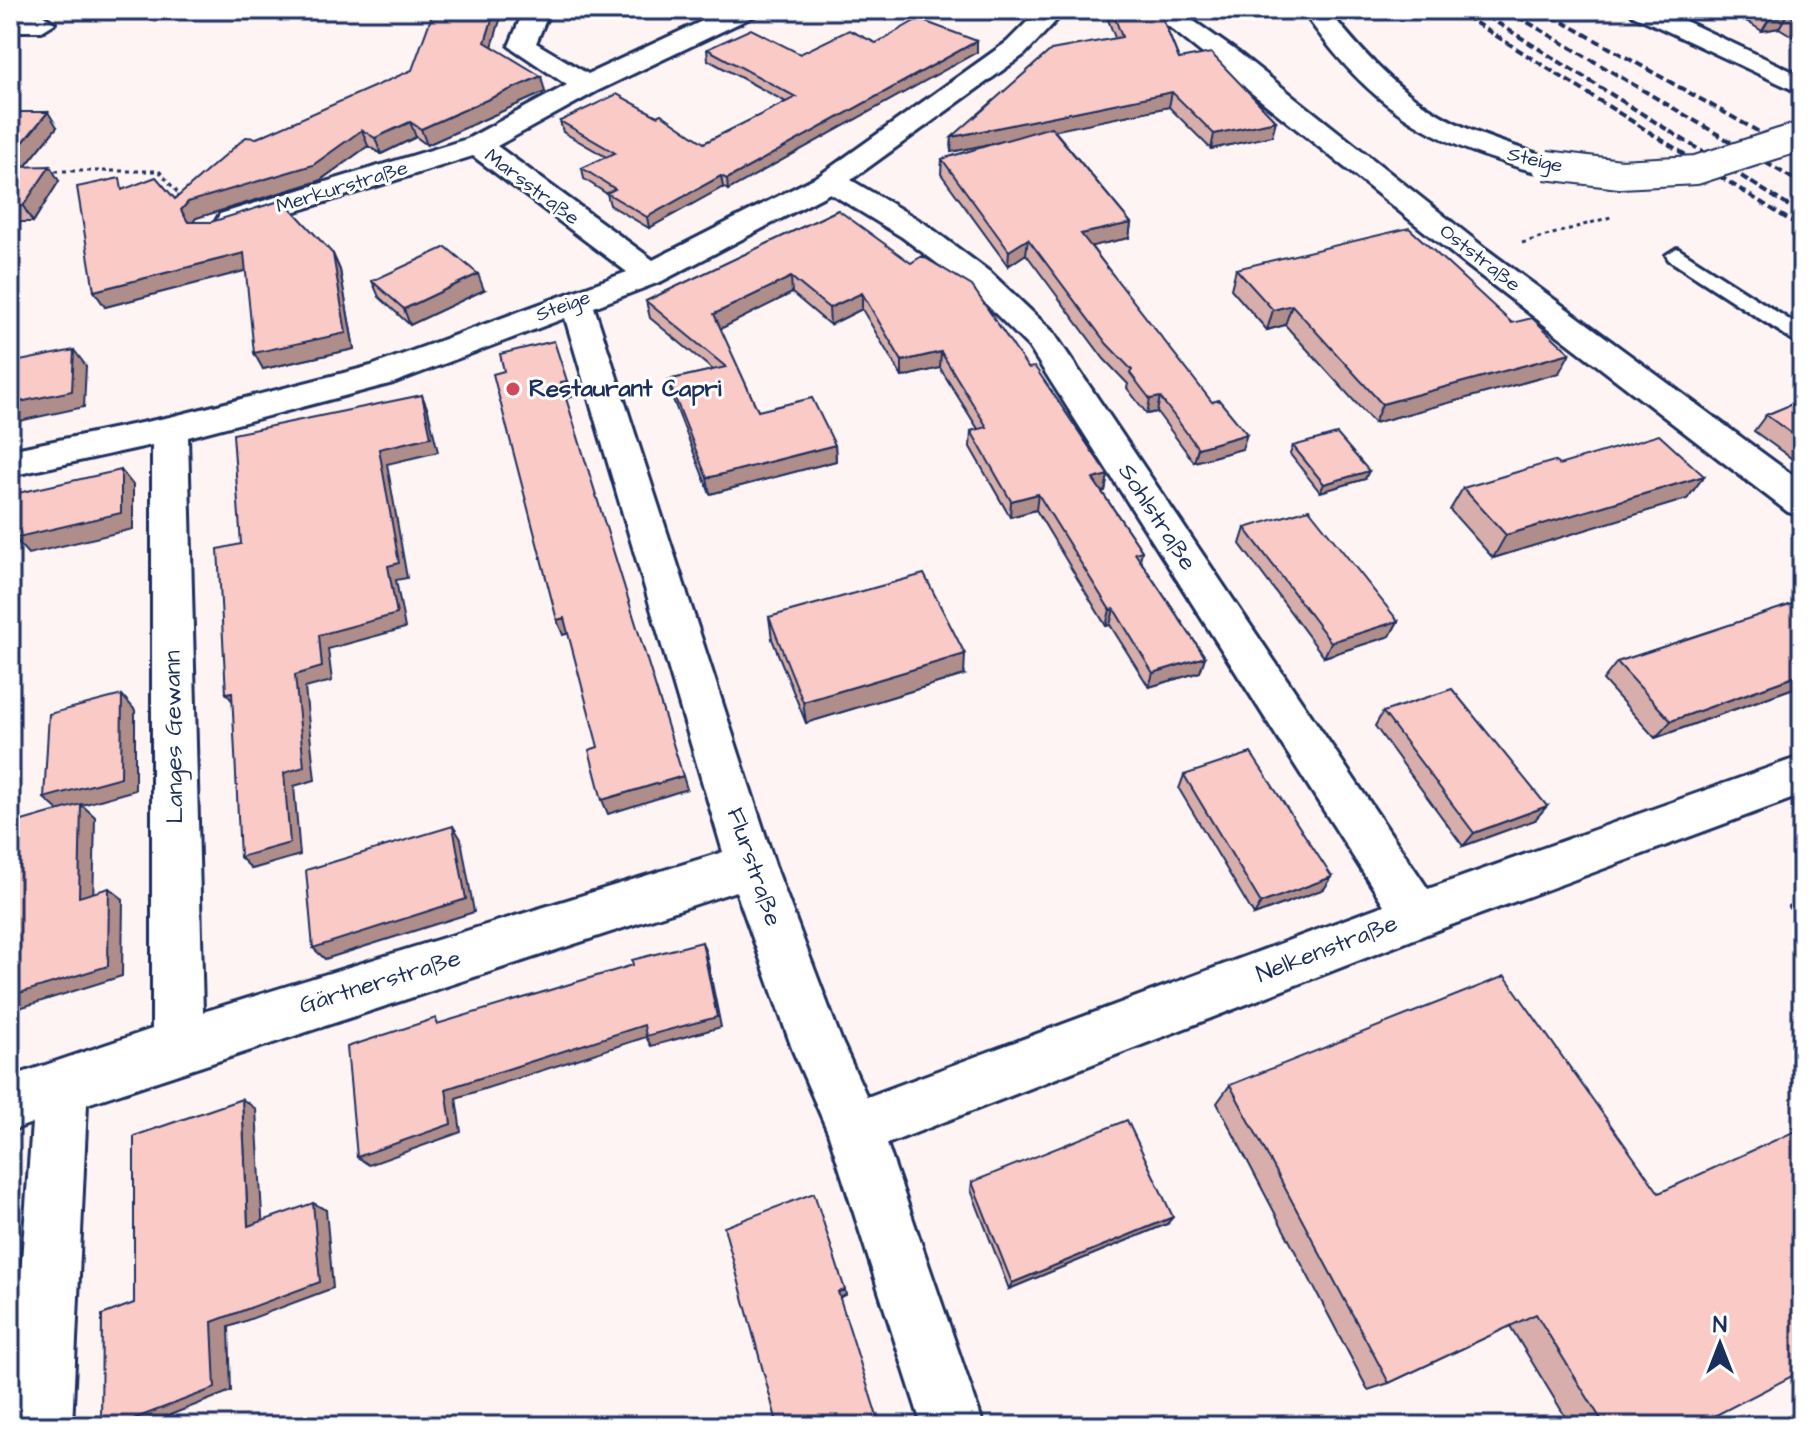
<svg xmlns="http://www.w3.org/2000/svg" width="1812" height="1436" font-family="'Architects Daughter',sans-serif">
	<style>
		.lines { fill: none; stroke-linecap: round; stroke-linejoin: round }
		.service-casing { stroke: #1b2f5e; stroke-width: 6 }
		.minor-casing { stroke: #1b2f5e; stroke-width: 6 }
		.tertiary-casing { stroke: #1b2f5e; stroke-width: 6 }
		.path { stroke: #1b2f5e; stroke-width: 3; stroke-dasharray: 4 4; stroke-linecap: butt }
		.service { fill: #fff; fill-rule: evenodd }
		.minor { fill: #fff; fill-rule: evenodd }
		.tertiary { fill: #fff; fill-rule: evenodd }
		.rail { stroke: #1b2f5e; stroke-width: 4; stroke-dasharray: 8 4; stroke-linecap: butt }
		.tertiary-bridge-casing { stroke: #1b2f5e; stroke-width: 32; stroke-linecap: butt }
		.tertiary-bridge { stroke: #fff; stroke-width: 28 }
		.wall { fill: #d7aeab; stroke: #1b2f5e; stroke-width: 2 }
		.shaded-wall { fill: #af8d8b; stroke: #1b2f5e; stroke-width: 2 }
		.building { fill: #facac7; stroke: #1b2f5e; stroke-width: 2 }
		.poi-dot { fill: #d1495b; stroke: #fff; stroke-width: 3 }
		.labels { text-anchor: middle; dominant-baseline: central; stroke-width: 6; stroke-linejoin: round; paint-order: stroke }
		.far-street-label { font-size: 20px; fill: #1b2f5e; stroke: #fff }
		.poi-label { font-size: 24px; font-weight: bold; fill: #1b2f5e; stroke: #fff; text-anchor: start }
		.street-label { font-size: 24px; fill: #1b2f5e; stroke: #fff }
	</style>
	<rect width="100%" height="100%" fill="#fef4f4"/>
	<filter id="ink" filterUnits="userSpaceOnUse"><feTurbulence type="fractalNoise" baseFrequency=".0125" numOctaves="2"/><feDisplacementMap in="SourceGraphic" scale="16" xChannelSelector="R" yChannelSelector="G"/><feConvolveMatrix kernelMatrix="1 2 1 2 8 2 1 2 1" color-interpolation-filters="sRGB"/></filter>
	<g filter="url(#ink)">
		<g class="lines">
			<defs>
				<path id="service" d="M 1677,248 L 1802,328 L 1802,346 L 1669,260 L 1666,255 Z"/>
				<path id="minor" d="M 524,10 L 550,10 L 536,43 L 588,74 L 726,10 L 760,10 L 756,15 L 597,91 L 497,146 L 653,260 L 820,175 L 1007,42 L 1039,10 L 1066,10 L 1025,54 L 851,180 L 924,223 L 991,273 L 1053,332 L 1428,889 L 1802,756 L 1802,795 L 1427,934 L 887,1144 L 984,1426 L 922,1426 L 828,1132 L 793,1051 L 736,891 L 87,1104 L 72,1426 L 10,1426 L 32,1123 L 10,1131 L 10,1077 L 152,1029 L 152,445 L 10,476 L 10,450 L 170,417 L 371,366 L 627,272 L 473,156 L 242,228 L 220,228 L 216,221 L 220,214 L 467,139 L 567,85 L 509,46 ZM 830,193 L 902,237 L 969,287 L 1029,347 L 1384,905 L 867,1097 L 842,1042 L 775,865 L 594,307 L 662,281 ZM 565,318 L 723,852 L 203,1012 L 188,437 L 393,383 Z
					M 1148,10 L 1178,10 L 1239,53 L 1486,249 L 1802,482 L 1802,516 L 1788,512 L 1464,263 Z
					M 10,15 L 42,15 L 55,23 L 42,31 L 10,31 Z"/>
				<path id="tertiary" d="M 1302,10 L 1328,10 C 1402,102 1443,127 1556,159 L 1561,165 L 1556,171 C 1537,176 1516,166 1497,160 C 1407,131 1356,88 1302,10 Z
					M 1629,10 L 1662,10 L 1802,76 L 1802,94 L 1633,15 Z"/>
			</defs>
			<!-- service casing -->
			<use href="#service" class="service-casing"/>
			<!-- minor casing -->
			<use href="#minor" class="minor-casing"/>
			<!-- tertiary casing -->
			<use href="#tertiary" class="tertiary-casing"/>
			<!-- path -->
			<path class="path" d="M 47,171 L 159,171 L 184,200
				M 1522,243 L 1614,216"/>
			<!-- service -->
			<use href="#service" class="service"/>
			<!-- minor -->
			<use href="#minor" class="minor"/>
			<!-- tertiary -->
			<use href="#tertiary" class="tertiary"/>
			<!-- rail -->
			<path class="rail" d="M 1455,10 L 1802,228
				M 1477,10 L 1792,208
				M 1507,10 L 1802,184
				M 1542,10 L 1802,156"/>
			<defs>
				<path id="tertiary-bridge" d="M 1546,165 L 1620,174 L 1696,170 L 1802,136"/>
			</defs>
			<!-- tertiary-bridge casing -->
			<use href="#tertiary-bridge" class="tertiary-bridge-casing"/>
			<!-- tertiary-bridge -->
			<use href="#tertiary-bridge" class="tertiary-bridge"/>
		</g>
		<!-- wall -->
		<path class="wall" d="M 89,10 L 143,10 L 90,12 Z
			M 1108,10 L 1159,10 L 1179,59 L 1272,136 L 1211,149 L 1169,107 L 1054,130 L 1131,223 L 1129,238 L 1091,246 L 1242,449 L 1194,462 L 1157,412 L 1147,414 L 1127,388 L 1128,384 L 1104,359 L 1026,254 L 1008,266 L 941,174 L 942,159 L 1007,140 L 951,152 L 952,137 L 1115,38 L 1107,17 Z
			M 1729,10 L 1802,10 L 1802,42 L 1779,28 L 1762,31 Z
			M 977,41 L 977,52 L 728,190 L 723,187 L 649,228 L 610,205 L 607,194 L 584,179 L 582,168 L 606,157 L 563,132 L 560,121 L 704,143 L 786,102 L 708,60 L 707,49 L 800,54 L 876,43 Z
			M 492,46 L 545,92 L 427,145 L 416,137 L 381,154 L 368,146 L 319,181 L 196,218 L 193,222 L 333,254 L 340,270 L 354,349 L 263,369 L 246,270 L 105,307 L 126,188 L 175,199 L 257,138 Z
			M 10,112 L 57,127 L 25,167 L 59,181 L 33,222 L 10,222 Z
			M 838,210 L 1028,368 L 1108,475 L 1105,491 L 1102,492 L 1142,551 L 1140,560 L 1205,657 L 1200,672 L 1149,687 L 1110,625 L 1106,626 L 1036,510 L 1010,517 L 970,447 L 971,431 L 978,429 L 940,368 L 902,377 L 862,309 L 830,325 L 792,293 L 720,329 L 758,411 L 835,445 L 836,461 L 710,494 L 672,397 L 668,380 L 713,370 L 650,318 L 646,301 Z
			M 1236,269 L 1512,323 L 1559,373 L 1374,423 L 1285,325 L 1267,330 L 1231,289 Z
			M 372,281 L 484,290 L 410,325 L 379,297 Z
			M 1802,400 L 1802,466 L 1754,431 L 1766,415 Z
			M 1293,446 L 1365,479 L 1320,492 L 1290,454 Z
			M 1704,476 L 1687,499 L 1493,558 L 1450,510 L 1463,488 Z
			M 1245,528 L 1398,621 L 1390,636 L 1324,657 L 1240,544 Z
			M 1802,601 L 1802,685 L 1655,738 L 1603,680 L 1617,662 Z
			M 769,617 L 964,675 L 806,723 L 772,639 Z
			M 1383,712 L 1535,820 L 1463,846 L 1375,726 Z
			M 1184,775 L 1332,877 L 1324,889 L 1254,915 L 1179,789 Z
			M 1802,897 L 1802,923 L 1788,907 Z
			M 1230,1085 L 1695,1426 L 1571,1426 L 1510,1326 L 1389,1383 L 1368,1390 L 1217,1103 Z
			M 972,1182 L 1167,1224 L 1009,1289 L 971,1190 Z"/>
		<!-- shaded-wall -->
		<path class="shaded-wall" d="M 495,10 L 503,10 L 489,57 L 485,42 Z
			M 1787,14 L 1779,28 L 1762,31 L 1770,18 Z
			M 977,41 L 977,52 L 728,190 L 727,179 Z
			M 541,76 L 545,92 L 427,145 L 421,129 Z
			M 1172,92 L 1169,107 L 951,152 L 952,137 Z
			M 48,112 L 57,127 L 12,183 L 10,180 L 10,158 Z
			M 1276,121 L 1272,136 L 1211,149 L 1214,134 Z
			M 410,122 L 416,137 L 381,154 L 375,138 Z
			M 362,130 L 368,146 L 319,181 L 196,218 L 190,226 L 181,210 L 188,202 Z
			M 50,166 L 59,181 L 33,222 L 23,206 Z
			M 721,176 L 723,187 L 649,228 L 647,217 Z
			M 1131,223 L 1129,238 L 1079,249 L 1081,234 Z
			M 1028,239 L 1026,254 L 1008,266 L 1009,251 Z
			M 244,253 L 252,269 L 105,307 L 94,291 Z
			M 333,254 L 340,270 L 354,349 L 263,369 L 254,353 Z
			M 478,274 L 484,290 L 410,325 L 404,309 Z
			M 791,277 L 792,293 L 716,331 L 714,314 Z
			M 862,293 L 862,309 L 830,325 L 829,308 Z
			M 1292,305 L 1285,325 L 1267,330 L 1273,310 Z
			M 74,350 L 86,366 L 84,407 L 10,423 L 10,404 Z
			M 941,352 L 940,368 L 902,377 L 902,361 Z
			M 1570,353 L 1559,373 L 1374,423 L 1382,404 Z
			M 567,381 L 572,397 L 566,398 L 561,382 Z
			M 422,395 L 428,410 L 438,452 L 387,464 L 407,578 L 396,580 L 405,628 L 328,649 L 332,681 L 305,688 L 315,780 L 294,786 L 300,855 L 252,869 L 240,857 L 284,773 L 295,675 L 319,635 L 388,566 L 379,449 Z
			M 1160,397 L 1157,412 L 1147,414 L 1150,399 Z
			M 1247,434 L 1242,449 L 1194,462 L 1198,448 Z
			M 835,445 L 836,461 L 710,494 L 707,478 Z
			M 121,470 L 133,485 L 133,529 L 28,554 L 14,538 Z
			M 1369,471 L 1365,479 L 1320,492 L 1324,484 Z
			M 1108,475 L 1105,491 L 1090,495 L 1093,479 Z
			M 1704,476 L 1687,499 L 1493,558 L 1506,535 Z
			M 1038,494 L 1036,510 L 1010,517 L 1011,501 Z
			M 1114,609 L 1110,625 L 1106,626 L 1110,610 Z
			M 564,618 L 569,633 L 563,635 L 557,620 Z
			M 1398,621 L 1390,636 L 1324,657 L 1331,642 Z
			M 965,654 L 964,675 L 806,723 L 803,702 Z
			M 1205,657 L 1200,672 L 1149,687 L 1153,673 Z
			M 1802,674 L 1802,685 L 1655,738 L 1671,721 Z
			M 232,692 L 237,707 L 226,693 Z
			M 122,695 L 135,710 L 135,790 L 82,805 L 95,817 L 93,908 L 79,897 L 60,812 L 44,798 Z
			M 683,776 L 687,789 L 608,814 L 602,800 Z
			M 1547,806 L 1535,820 L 1463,846 L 1474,833 Z
			M 453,826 L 461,839 L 474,912 L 325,959 L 313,948 Z
			M 1332,877 L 1324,889 L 1254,915 L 1261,903 Z
			M 109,888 L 123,899 L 122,976 L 10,1011 L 10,996 Z
			M 702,942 L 706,953 L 721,1027 L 651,1046 L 646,1037 L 456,1098 L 461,1132 L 369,1165 L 357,1157 L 446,1089 Z
			M 242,1099 L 256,1109 L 263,1233 L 248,1226 Z
			M 313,1203 L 326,1210 L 333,1288 L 229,1327 L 231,1391 L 142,1426 L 115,1426 L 212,1322 Z
			M 1173,1217 L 1167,1224 L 1009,1289 L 1012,1283 Z
			M 845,1290 L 846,1295 L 839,1298 L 838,1292 Z"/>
		<!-- building -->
		<path class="building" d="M 434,10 L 495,10 L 485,42 L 541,76 L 421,129 L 410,122 L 375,138 L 362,130 L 313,165 L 188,202 L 181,210 L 188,222 L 211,222 L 283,200 L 333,254 L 346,333 L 254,353 L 244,253 L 94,291 L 77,187 L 120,178 L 122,190 L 156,177 L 175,199 L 246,137 L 257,138 L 412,70 Z
			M 1112,10 L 1159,10 L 1179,59 L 1211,53 L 1276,121 L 1214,134 L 1172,92 L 952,137 L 1051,50 L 1122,37 Z
			M 1758,10 L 1802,10 L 1802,23 L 1787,14 L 1770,18 Z
			M 918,19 L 977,41 L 727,179 L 721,176 L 647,217 L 607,193 L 615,189 L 582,168 L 615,153 L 560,121 L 617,94 L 657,116 L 661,114 L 704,143 L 796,97 L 707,49 L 751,29 L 800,54 L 849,30 L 876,43 Z
			M 10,112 L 48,112 L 10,158 Z
			M 1051,127 L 1131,223 L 1081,234 L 1212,402 L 1219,400 L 1247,434 L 1198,448 L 1160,397 L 1150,399 L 1130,373 L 1132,370 L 1107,344 L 1028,239 L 1009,251 L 942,159 Z
			M 50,166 L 23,206 L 10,207 L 10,167 Z
			M 838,210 L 911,263 L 922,256 L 972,286 L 1028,368 L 1035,367 L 1108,475 L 1093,479 L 1142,551 L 1135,553 L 1205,657 L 1153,673 L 1114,609 L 1110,610 L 1038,494 L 1011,501 L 971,431 L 987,427 L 941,352 L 902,361 L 862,293 L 829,308 L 791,277 L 714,314 L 758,411 L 812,398 L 835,445 L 707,478 L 668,380 L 726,367 L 646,301 Z
			M 1409,228 L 1512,323 L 1532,318 L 1570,353 L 1382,404 L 1292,305 L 1273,310 L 1236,269 Z
			M 446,247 L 478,274 L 404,309 L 372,281 Z
			M 554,341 L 567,381 L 561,382 L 683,776 L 602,800 L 589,750 L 598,747 L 564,618 L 557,620 L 493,374 L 504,371 L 500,354 Z
			M 74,350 L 72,391 L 10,404 L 10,363 Z
			M 422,395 L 431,437 L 379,449 L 399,563 L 388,566 L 397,614 L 319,635 L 322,667 L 295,675 L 304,767 L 284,773 L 290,843 L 240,857 L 232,692 L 226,693 L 218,549 L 241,544 L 233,434 Z
			M 1802,400 L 1802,441 L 1766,415 Z
			M 1337,434 L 1369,471 L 1324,484 L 1293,446 Z
			M 1659,435 L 1704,476 L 1506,535 L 1463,488 L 1554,461 L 1559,465 Z
			M 121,470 L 121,513 L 14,538 L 18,493 Z
			M 1309,509 L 1398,621 L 1331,642 L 1245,528 Z
			M 924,574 L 965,654 L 803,702 L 769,617 Z
			M 1802,601 L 1802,674 L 1671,721 L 1617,662 Z
			M 1452,689 L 1547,806 L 1474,833 L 1383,712 Z
			M 122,695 L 121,777 L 44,798 L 49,714 Z
			M 1251,753 L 1332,877 L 1261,903 L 1184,775 Z
			M 81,804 L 79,897 L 109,888 L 108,966 L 10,996 L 10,893 L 15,823 Z
			M 453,826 L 466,899 L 313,948 L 306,870 Z
			M 702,942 L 717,1017 L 646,1036 L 644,1025 L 446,1089 L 451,1124 L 357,1157 L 347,1047 L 436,1018 L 437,1024 L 633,965 L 632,960 Z
			M 1505,976 L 1659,1193 L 1802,1128 L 1802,1371 L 1695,1426 L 1605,1426 L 1536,1314 L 1389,1383 L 1230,1085 Z
			M 242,1099 L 248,1226 L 313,1203 L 320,1282 L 212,1322 L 215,1388 L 115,1426 L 101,1426 L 102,1315 L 134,1303 L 134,1136 Z
			M 1127,1120 L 1173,1217 L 1012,1283 L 972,1182 Z
			M 814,1193 L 845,1290 L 838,1292 L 880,1426 L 778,1426 L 724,1227 Z"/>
	</g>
	<!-- markers -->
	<circle class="poi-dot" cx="513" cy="389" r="8"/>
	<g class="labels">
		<!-- far-street labels -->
		<g class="far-street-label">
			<text transform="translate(1535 160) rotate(13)">Steige</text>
			<text transform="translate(342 187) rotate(-17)">Merkurstraße</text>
			<text transform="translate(532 187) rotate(37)">Marsstraße</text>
			<text transform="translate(1480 258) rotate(38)">Oststraße</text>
			<text transform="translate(563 306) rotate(-20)">Steige</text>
		</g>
		<!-- poi labels -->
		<g class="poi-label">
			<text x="529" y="389">Restaurant Capri</text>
		</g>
		<!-- street labels -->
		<g class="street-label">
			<text transform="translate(1157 517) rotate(57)">Sohlstraße</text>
			<text transform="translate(174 737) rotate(-91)">Langes Gewann</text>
			<text transform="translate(754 867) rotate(71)">Flurstraße</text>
			<text transform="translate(1327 949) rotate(-21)">Nelkenstraße</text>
			<text transform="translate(380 982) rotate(-17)">Gärtnerstraße</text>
		</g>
	</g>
	<!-- margin -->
	<rect width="1812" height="1436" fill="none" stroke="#fff" stroke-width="40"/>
	<rect x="20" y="20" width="1772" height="1396" fill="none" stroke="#1b2f5e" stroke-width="3" filter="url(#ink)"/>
	<!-- north arrow -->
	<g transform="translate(1720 1344)" stroke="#ffffff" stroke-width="6" paint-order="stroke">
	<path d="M0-6L14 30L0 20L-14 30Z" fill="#1b2f5e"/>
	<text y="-12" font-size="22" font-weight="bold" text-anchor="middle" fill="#1b2f5e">N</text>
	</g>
</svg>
